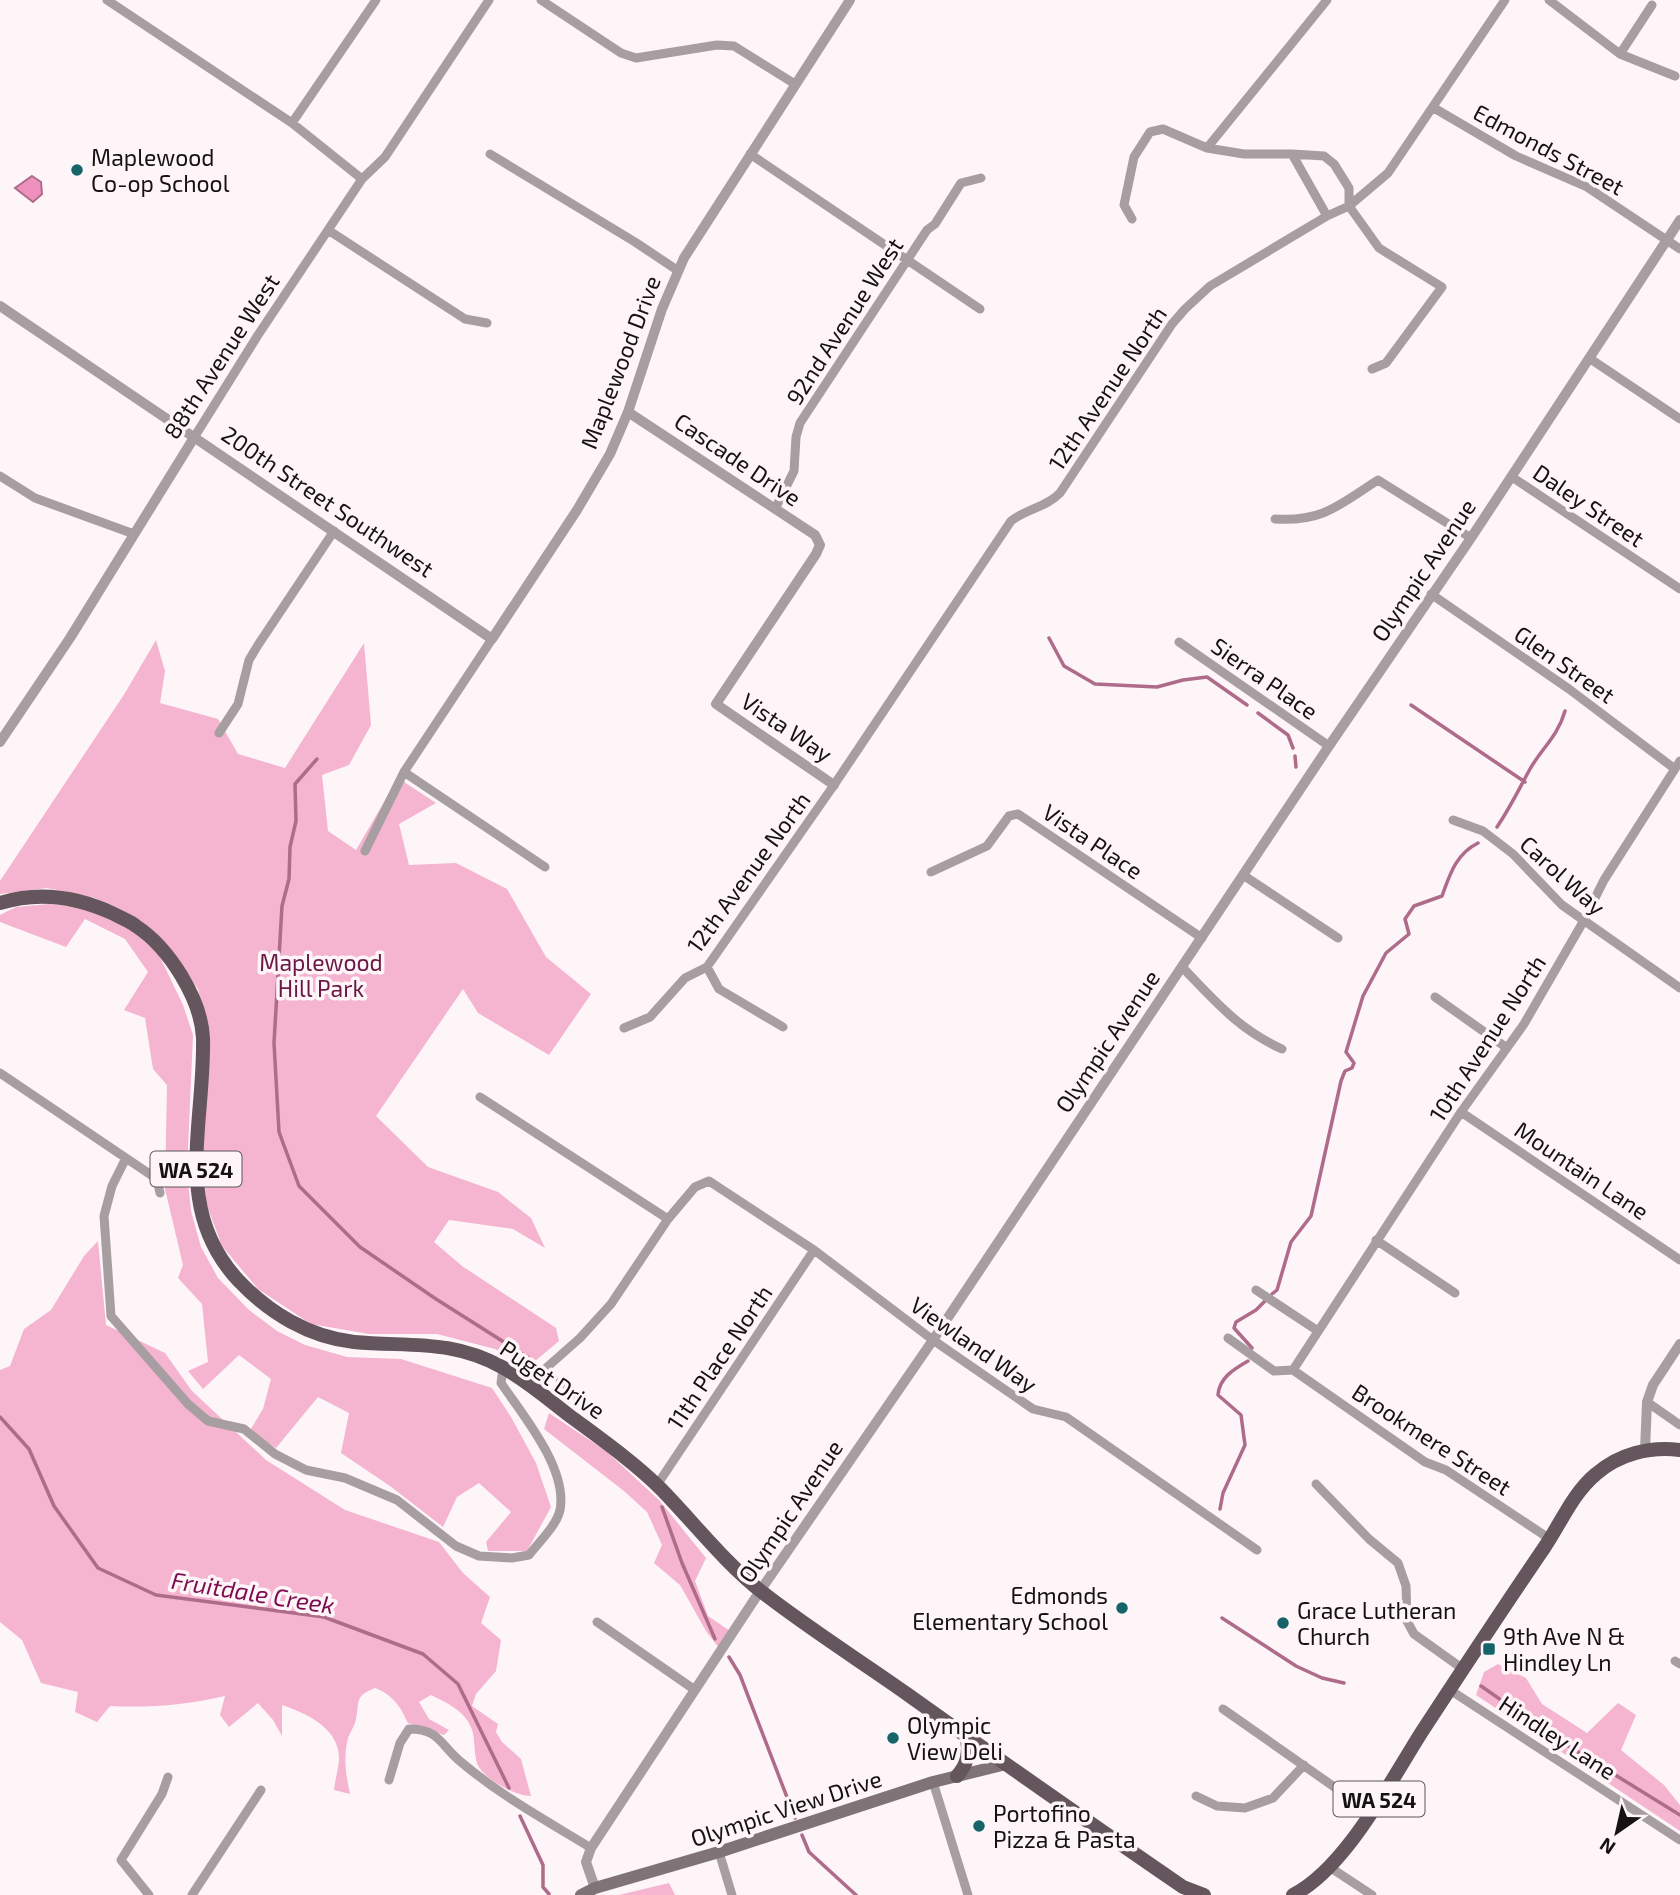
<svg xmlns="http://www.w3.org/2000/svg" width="1680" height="1895" font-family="'Exo 2',sans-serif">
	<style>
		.green { fill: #f5b4d0 }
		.water { fill: #ef91bd; stroke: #ae6b8a; stroke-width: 2 }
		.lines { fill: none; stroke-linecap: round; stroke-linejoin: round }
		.stream { stroke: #ae6b8a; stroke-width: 3.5 }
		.minor { stroke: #a79ea1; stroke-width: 9 }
		.tertiary { stroke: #a79ea1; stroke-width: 10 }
		.secondary { stroke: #807378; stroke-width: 12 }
		.primary { stroke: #65555c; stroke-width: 14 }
		.poi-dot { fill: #156469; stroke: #fdf5f8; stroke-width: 2.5 }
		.labels { text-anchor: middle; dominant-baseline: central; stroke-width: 7; stroke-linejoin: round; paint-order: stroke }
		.shield { fill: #fdf5f8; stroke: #5d5558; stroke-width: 2 }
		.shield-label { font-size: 21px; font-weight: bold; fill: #181114 }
		.street-label { font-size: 23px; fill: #181114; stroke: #fdf5f8 }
		.poi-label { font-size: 23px; fill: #181114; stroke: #fdf5f8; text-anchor: start }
		.park-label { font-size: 23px; fill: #691745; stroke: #fdf5f8 }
		.water-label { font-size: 24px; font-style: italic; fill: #7c0c4f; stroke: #fdf5f8 }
	</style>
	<rect width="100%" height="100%" fill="#fdf5f8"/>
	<!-- green -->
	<path class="green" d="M 156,640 L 165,671 L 160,703 L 218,719 L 238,754 L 285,768 L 364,643 L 371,725 L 349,765 L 322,775 L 328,831 L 356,850 L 398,778 L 436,803 L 399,824 L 409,865 L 456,863 L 507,889 L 546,957 L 591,994 L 549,1055 L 478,1013 L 463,989 L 376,1116 L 428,1167 L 498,1192 L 531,1218 L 545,1248 L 513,1229 L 449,1220 L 434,1242 L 462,1266 L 556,1328 L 559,1341 L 528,1367 L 495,1349 L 437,1334 L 369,1334 L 311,1324 L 258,1289 L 222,1246 L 206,1203 L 203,1153 L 209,1030 L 198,989 L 174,953 L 140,920 L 95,898 L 47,888 L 0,894 L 0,881 L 125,693 Z
		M 49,904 L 81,907 L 104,915 L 133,931 L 159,955 L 183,1005 L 193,1035 L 187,1171 L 191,1211 L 201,1247 L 218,1278 L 249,1310 L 277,1331 L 305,1345 L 347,1357 L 401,1359 L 492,1388 L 511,1417 L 536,1463 L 551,1507 L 527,1551 L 488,1551 L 486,1542 L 511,1512 L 479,1483 L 457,1497 L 443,1527 L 390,1486 L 341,1453 L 349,1413 L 318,1397 L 276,1448 L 249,1432 L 263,1409 L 271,1379 L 239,1355 L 203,1389 L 188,1371 L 208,1362 L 202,1304 L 178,1278 L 183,1265 L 165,1189 L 167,1085 L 153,1069 L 145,1018 L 124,1010 L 148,972 L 125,939 L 85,919 L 66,947 L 0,922 L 0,915 L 16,907 Z
		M 98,1241 L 106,1325 L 165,1353 L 192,1391 L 266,1460 L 345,1510 L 439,1542 L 463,1573 L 490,1597 L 481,1623 L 501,1640 L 496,1671 L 476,1694 L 472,1706 L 498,1724 L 496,1732 L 502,1742 L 521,1759 L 531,1796 C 515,1796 483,1779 477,1763 C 473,1751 476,1736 470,1725 C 463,1710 445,1702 431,1695 L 419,1702 L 429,1719 L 449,1730 L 444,1735 L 408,1723 C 400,1706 393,1695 375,1688 C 352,1697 361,1703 355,1723 C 353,1728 350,1733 348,1738 C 343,1758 346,1775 350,1794 L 334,1790 C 335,1779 339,1768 339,1757 C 338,1727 305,1713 282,1705 L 282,1736 L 273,1720 L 258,1703 L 229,1727 L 220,1715 L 225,1696 C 186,1705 150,1708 110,1706 L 97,1722 L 75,1712 L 78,1692 L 41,1683 L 22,1640 L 0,1622 L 0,1370 L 10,1366 L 24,1329 L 51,1310 L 84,1256 Z
		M 549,1413 L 606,1451 L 659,1500 L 706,1558 L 695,1581 L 708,1616 L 733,1633 L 719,1648 L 706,1631 L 680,1585 L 654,1563 L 662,1545 L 647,1512 L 624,1491 L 544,1429 Z
		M 1498,1664 L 1526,1678 L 1542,1704 L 1587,1733 L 1618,1703 L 1636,1715 L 1621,1750 L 1664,1785 L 1680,1805 L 1680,1831 L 1476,1695 L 1484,1672 Z
		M 669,1883 L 675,1895 L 619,1895 Z"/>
	<!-- water -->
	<path class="water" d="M 32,176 L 41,182 L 42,194 L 33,202 L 15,188 Z"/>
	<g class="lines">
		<!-- stream -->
		<path class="stream" d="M 1049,638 L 1064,666 L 1095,684 L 1157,687 L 1183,680 L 1207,677 L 1247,705
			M 1411,705 L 1525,782
			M 1258,713 L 1288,735 L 1293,748
			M 1295,756 L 1296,767
			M 317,759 L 295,784 L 296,821 L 290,847 L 289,879 L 282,906 L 274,1043 L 279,1132 L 299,1186 L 360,1247 L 436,1299 L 529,1358
			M 1497,827 C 1510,808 1519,789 1530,769 C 1542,748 1558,736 1565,711
			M 1272,1294 L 1277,1290 L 1291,1242 L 1311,1216 L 1341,1081 L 1345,1071 L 1352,1068 L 1354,1063 L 1346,1052 L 1363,996 L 1386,953 L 1409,934 L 1405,919 L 1414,906 L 1442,896 C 1450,874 1456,854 1478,843
			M 1252,1348 L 1234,1328 L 1236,1322 L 1256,1310 L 1265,1301
			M 554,1377 L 576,1399
			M 0,1417 L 29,1449 L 54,1506 L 98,1568 L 156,1595 L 324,1617 L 423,1654 L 458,1684 L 509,1788
			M 662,1507 L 682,1563 L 715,1639
			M 1220,1509 L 1223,1493 L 1245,1445 L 1241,1415 L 1218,1395 C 1219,1378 1234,1369 1248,1361
			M 1222,1618 L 1296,1666 L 1322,1678 L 1344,1683
			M 729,1657 L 740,1675 L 795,1818
			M 1481,1686 L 1557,1739 L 1680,1815
			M 520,1816 L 543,1865 L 543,1887 L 549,1894
			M 802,1835 L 809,1852 L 856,1895"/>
		<!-- minor -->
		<path class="minor" d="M 107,0 L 292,123 L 362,179
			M 541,0 L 621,53 L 636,58 L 717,45 L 734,46 L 795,84
			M 1549,0 L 1620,54 L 1675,76
			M 1620,54 L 1652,5
			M 1434,108 L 1516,156 L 1587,187 L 1680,249
			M 292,123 L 376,0
			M 1207,148 L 1327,0
			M 490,154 L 635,242 L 677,270
			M 750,154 L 980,309
			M 1292,154 L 1327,216
			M 1349,206 L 1379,248 L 1442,287 L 1386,363 L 1372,369
			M 1132,219 L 1124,205 L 1134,157 L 1150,132 L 1163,129 L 1207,148 L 1244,154 L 1292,154 L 1324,156 L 1334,164 L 1349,188 L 1349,206
			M 328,230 L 465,319 L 487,323
			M 1589,358 L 1680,419
			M 195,436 L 258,335 L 362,179 L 385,157 L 489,0
			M 0,476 L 35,498 L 134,534
			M 1512,477 L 1680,589
			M 775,509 L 794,471 L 796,437 L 800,423 L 927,230 L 935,224 L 961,183 L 981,178
			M 1275,519 C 1323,522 1339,505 1378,480 L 1471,538
			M 1431,594 L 1569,689 L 1675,769
			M 1179,642 L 1329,746
			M 219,733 L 238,704 L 249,660 L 258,645 L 334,531
			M 404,772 L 545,867
			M 1453,820 L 1483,831 L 1513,854 L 1562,905 L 1680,988
			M 365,851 L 404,772 L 492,639
			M 931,872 L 987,846 L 1009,816 L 1018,814 L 1202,938
			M 1243,875 L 1338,938
			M 707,967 L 719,989 L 783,1027
			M 1182,967 C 1215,1001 1238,1029 1282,1049
			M 1435,997 L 1507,1048
			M 624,1028 L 650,1017 L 685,978 L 707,967 L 834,785 L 1011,521 C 1026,509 1047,507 1060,493 L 1172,324 L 1185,309 L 1210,286 L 1327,216 L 1349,206 L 1388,173 L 1505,0
			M 0,1073 L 157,1179 L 160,1193
			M 480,1097 L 668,1219
			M 1461,1112 L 1680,1260
			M 126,1158 L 112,1186 L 104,1216 L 111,1316 L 188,1404 L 208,1421 L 244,1429 L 275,1454 L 306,1470 L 345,1478 L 397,1500 L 456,1546 L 479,1556 L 512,1558 L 529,1555 C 539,1542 557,1525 560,1510 C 568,1469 523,1415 501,1383 L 503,1368
			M 1376,1240 L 1455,1293
			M 1256,1290 L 1318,1331
			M 1228,1338 L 1274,1371 L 1293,1370
			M 1293,1370 L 1461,1112 L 1524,1024 L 1583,922 L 1604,880 L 1680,761
			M 1293,1370 L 1425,1462 L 1446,1470 L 1550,1539
			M 528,1384 L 580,1338 L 611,1304 L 668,1219 L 695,1187 L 709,1181 L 814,1250 L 933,1340 L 1033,1409 L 1066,1417 L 1257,1550
			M 1647,1402 L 1680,1425
			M 1316,1484 L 1369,1539 L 1398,1563 L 1406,1586 L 1407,1621 L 1414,1634 L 1463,1669
			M 657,1485 L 814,1250
			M 597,1622 L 695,1690
			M 1675,1661 L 1680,1664
			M 1450,1690 L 1680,1840
			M 1223,1709 L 1370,1812
			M 389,1780 L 400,1743 L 409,1729 C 440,1729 440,1745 461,1762 C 501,1796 547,1821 591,1848
			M 933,1782 L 968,1895
			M 1196,1796 L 1217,1806 L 1245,1808 L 1273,1798 L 1304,1765
			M 719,1852 L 732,1895
			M 1331,1868 L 1372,1895
			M 149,1895 L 121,1860 L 162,1794 L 168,1777
			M 192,1895 L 261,1790"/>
		<!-- tertiary -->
		<path class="tertiary" d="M 0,306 L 492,639 L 577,510 L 610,454 L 628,412 L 662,309 L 684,258 L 850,0
			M 628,412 L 815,535 L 820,545 L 816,554 L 716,704 L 834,785
			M 0,742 L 70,638 L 195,436
			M 1645,1450 L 1647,1402 L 1653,1385 L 1680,1344
			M 595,1888 L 586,1862 L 591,1848 L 760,1591 L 933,1340 L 1329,746 L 1471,538 L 1680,220"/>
		<!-- secondary -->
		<path class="secondary" d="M 581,1895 L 595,1888 L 719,1852 L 933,1782 L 1006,1764"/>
		<!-- primary -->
		<path class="primary" d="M 0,903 C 39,891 78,897 114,914 C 121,918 130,921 136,926 C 169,948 201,998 203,1038 C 205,1124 172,1209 238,1280 C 269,1313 309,1337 354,1342 C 410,1347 450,1339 502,1367 C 526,1380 548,1399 570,1416 C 601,1439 635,1463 662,1490 C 695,1524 725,1563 762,1592 C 808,1628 859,1660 907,1694 C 998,1759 1090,1823 1183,1887 L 1204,1895
			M 957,1776 C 968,1764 969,1753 967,1737
			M 1293,1895 C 1346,1868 1391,1780 1423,1730 C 1463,1669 1503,1608 1544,1548 C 1561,1523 1573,1493 1596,1474 C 1619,1454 1650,1446 1680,1450"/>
	</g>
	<!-- markers -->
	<g class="poi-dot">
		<circle cx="77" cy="170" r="7"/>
		<circle cx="1122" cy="1608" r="7"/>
		<circle cx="1283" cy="1623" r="7"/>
		<rect x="1482" y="1642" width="14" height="14" rx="3.5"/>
		<circle cx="893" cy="1738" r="7"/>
		<circle cx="979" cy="1826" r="7"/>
	</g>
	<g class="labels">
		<!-- shield labels -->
		<g class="shield">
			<rect x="150.5" y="1151.5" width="91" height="35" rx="5"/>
			<rect x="1333.5" y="1781.5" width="91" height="35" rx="5"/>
		</g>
		<g class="shield-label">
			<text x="196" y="1169">WA 524</text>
			<text x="1379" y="1799">WA 524</text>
		</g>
		<!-- street labels -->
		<g class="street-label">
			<text transform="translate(1549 149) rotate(28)">Edmonds Street</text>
			<text transform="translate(844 321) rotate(-57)">92nd Avenue West</text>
			<text transform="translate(221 356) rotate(-57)">88th Avenue West</text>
			<text transform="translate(620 362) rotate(-69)">Maplewood Drive</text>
			<text transform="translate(1107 388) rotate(-56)">12th Avenue North</text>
			<text transform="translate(738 459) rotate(34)">Cascade Drive</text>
			<text transform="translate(328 501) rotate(34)">200th Street Southwest</text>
			<text transform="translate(1589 505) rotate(34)">Daley Street</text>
			<text transform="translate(1423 570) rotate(-56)">Olympic Avenue</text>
			<text transform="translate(1565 664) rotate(35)">Glen Street</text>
			<text transform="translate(1265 678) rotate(35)">Sierra Place</text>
			<text transform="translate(787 727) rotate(34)">Vista Way</text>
			<text transform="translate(1093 841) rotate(34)">Vista Place</text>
			<text transform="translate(748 872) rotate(-54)">12th Avenue North</text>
			<text transform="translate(1563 875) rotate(42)">Carol Way</text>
			<text transform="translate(1487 1038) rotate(-57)">10th Avenue North</text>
			<text transform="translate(1107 1041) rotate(-56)">Olympic Avenue</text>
			<text transform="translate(1582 1170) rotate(34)">Mountain Lane</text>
			<text transform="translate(974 1344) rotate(35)">Viewland Way</text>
			<text transform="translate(719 1357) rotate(-56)">11th Place North</text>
			<text transform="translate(553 1379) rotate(34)">Puget Drive</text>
			<text transform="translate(1432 1439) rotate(33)">Brookmere Street</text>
			<text transform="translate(790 1511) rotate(-56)">Olympic Avenue</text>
			<text transform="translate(1558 1737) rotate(33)">Hindley Lane</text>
			<text transform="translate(786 1808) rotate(-18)">Olympic View Drive</text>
		</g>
		<!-- poi labels -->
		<g class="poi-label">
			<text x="91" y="157">Maplewood<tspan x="91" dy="26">Co-op School</tspan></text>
			<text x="1108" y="1595" text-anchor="end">Edmonds<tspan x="1108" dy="26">Elementary School</tspan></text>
			<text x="1297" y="1610">Grace Lutheran<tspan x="1297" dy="26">Church</tspan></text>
			<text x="1503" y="1636">9th Ave N &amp;<tspan x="1503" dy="26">Hindley Ln</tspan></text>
			<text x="907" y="1725">Olympic<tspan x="907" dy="26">View Deli</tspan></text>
			<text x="993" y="1813">Portofino<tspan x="993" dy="26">Pizza &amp; Pasta</tspan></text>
		</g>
		<!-- park labels -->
		<g class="park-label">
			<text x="321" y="962">Maplewood<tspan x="321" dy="26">Hill Park</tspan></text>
		</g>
		<!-- water labels -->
		<g class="water-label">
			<text transform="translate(253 1592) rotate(9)">Fruitdale Creek</text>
		</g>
	</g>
	<!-- north arrow -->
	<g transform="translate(1617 1832) rotate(214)" stroke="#fdf5f8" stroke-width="5" paint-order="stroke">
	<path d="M0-5L12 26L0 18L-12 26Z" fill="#181114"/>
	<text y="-10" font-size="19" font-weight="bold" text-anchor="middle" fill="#181114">N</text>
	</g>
</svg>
